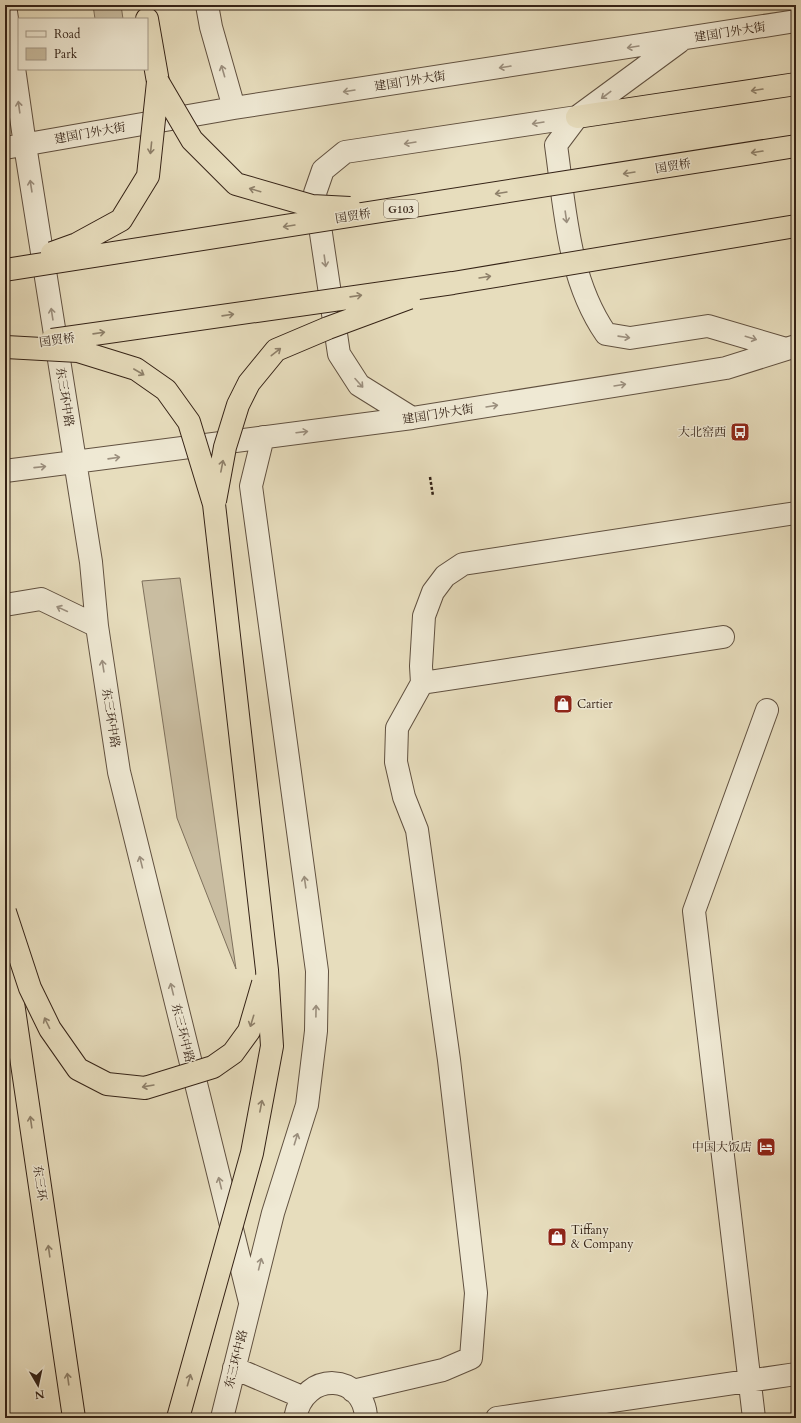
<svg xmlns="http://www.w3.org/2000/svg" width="801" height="1423" font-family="Cardo,'Noto Serif SC',serif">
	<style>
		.green { fill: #c9bda1; stroke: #7e705c }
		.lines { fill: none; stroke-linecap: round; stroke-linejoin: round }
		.minor-casing { stroke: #615140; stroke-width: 24 }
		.highway-casing { stroke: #342216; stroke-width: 24 }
		.path { stroke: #342216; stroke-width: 2.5; stroke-dasharray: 3 2; stroke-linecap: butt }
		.minor { stroke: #efe9d4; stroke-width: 22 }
		.highway { stroke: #e7ddbd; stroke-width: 22 }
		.highway-bridge-casing { stroke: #342216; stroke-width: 24; stroke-linecap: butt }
		.highway-bridge { stroke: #e7ddbd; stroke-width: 22 }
		.oneway { stroke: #9b8f7e }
		.oneway2 { stroke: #8e806a }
		.labels { text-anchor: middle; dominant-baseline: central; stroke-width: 3; stroke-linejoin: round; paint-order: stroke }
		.shield { fill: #efe9d4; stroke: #6c5e4f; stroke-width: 1 }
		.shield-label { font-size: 11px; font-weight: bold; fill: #342216 }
		.street-label { font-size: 12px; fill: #342216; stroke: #efe9d4 }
		.poi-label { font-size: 12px; fill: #342216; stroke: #efe9d4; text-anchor: end }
	</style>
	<rect width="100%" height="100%" fill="#e7ddbd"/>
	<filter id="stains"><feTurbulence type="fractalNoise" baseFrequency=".005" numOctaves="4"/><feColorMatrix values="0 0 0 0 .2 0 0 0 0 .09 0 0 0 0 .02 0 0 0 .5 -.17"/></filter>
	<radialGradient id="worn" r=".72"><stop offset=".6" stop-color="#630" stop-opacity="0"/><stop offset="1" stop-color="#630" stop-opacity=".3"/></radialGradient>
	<!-- green -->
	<path class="green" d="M 93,5 L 121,5 L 123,19 L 95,19 Z
		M 180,578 L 236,969 L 177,818 L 142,581 Z"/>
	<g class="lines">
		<defs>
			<path id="minor" d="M 5,5 L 25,145 L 91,562 L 97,626 L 119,772 L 250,1302
				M 207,5 L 211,27 L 234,108
				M 679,42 L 577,117 L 556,145 C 565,209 568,279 606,334 L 630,338 L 708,326 L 786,349
				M 5,148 L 234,108 L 796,21
				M 412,418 L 359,385 L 339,354 L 315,193 L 323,170 L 345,152 L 577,117
				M 5,471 L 412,418 L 683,375 L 726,368 L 796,346
				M 5,605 L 41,599 L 97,626
				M 422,683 L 723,637
				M 234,1368 L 302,1397
				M 353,1391 L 443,1370 L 471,1358 L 476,1293 L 449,1060 L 417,830 L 404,797 L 396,762 L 397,728 L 422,683 L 421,666 L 424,616 L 433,592 L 445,576 L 463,564 L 796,513
				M 222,1418 L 273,1213 L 307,1105 L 316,1031 L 317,971 L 251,486 L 263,437
				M 295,1418 C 304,1369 365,1374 366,1418
				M 497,1418 L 796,1374
				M 754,1418 L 694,911 L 767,710"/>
			<path id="highway" d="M 147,19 L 158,82
				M 577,117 L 796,84
				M 5,948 L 74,1418"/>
		</defs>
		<!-- minor casing -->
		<use href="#minor" class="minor-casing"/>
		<!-- highway casing -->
		<use href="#highway" class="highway-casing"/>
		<!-- path -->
		<path class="path" d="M 430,477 L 433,496"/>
		<!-- minor -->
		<use href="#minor" class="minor"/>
		<!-- highway -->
		<use href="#highway" class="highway"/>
		<defs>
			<path id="highway-bridge" d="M 158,82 L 192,140 L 236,184 L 312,206 L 350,208
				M 52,253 L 77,244 L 121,220 L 148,176 L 158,82
				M 5,270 L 796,146
				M 52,340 L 453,283 L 796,226
				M 6,347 L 78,351 L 136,369 L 166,390 L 189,422 L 214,504 L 267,970 L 272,1046 L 252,1153 L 178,1418
				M 215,501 L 225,447 L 238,405 L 249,383 L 276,350 L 328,328 L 409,298
				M 5,912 L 30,988 L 50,1029 L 78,1069 L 107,1084 L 145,1088 L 213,1067 L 233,1053 L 249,1031 L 263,983"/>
		</defs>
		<!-- highway-bridge casing -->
		<use href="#highway-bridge" class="highway-bridge-casing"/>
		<!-- highway-bridge -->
		<use href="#highway-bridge" class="highway-bridge"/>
	</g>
	<!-- one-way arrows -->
	<defs><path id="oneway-shaft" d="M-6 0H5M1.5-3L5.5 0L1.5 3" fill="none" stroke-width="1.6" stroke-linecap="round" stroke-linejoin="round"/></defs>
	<g class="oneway">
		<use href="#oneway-shaft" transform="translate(633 47) rotate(171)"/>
		<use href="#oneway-shaft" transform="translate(505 67) rotate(171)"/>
		<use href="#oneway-shaft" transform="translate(223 71) rotate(-106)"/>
		<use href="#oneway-shaft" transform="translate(349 91) rotate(171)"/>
		<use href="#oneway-shaft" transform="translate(606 95) rotate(143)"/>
		<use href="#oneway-shaft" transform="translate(19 107) rotate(-98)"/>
		<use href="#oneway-shaft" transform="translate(538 123) rotate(171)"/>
		<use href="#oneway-shaft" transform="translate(410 143) rotate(171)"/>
		<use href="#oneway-shaft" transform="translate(31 186) rotate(-99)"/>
		<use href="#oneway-shaft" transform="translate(566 217) rotate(82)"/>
		<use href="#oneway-shaft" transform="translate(325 261) rotate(82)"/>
		<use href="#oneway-shaft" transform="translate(52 314) rotate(-99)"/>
		<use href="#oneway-shaft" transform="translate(624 337) rotate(8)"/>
		<use href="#oneway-shaft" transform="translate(751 338) rotate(17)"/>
		<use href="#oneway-shaft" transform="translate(359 383) rotate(48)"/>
		<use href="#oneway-shaft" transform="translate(620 385) rotate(-9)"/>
		<use href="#oneway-shaft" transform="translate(492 406) rotate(-9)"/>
		<use href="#oneway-shaft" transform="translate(302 432) rotate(-7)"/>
		<use href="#oneway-shaft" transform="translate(114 458) rotate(-8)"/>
		<use href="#oneway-shaft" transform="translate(40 467) rotate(-6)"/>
		<use href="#oneway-shaft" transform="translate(62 609) rotate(-155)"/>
		<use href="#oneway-shaft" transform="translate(103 666) rotate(-99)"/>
		<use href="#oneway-shaft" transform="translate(141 862) rotate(-104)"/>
		<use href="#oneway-shaft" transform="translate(305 882) rotate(-98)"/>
		<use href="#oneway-shaft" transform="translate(172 989) rotate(-104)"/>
		<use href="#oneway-shaft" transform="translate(316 1011) rotate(-89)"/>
		<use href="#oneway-shaft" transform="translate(296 1139) rotate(-73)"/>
		<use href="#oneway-shaft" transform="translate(220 1183) rotate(-104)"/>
		<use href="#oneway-shaft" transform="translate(260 1264) rotate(-76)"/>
	</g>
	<g class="oneway2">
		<use href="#oneway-shaft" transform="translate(757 90) rotate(171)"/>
		<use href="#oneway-shaft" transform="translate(151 148) rotate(96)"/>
		<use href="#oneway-shaft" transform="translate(757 152) rotate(171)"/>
		<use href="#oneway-shaft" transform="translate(629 173) rotate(171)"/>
		<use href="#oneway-shaft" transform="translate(255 190) rotate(-164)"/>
		<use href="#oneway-shaft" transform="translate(501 193) rotate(171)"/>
		<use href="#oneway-shaft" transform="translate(289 226) rotate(171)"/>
		<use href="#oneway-shaft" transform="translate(485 277) rotate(-9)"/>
		<use href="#oneway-shaft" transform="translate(356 296) rotate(-8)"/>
		<use href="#oneway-shaft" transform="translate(228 315) rotate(-8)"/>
		<use href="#oneway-shaft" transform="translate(99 333) rotate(-8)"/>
		<use href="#oneway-shaft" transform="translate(276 352) rotate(-38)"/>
		<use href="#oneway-shaft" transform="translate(139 372) rotate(30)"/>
		<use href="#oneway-shaft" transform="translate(222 466) rotate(-79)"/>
		<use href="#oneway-shaft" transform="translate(252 1021) rotate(107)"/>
		<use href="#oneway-shaft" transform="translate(47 1023) rotate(-116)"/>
		<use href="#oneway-shaft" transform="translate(148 1086) rotate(170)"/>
		<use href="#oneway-shaft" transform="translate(261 1106) rotate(-79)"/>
		<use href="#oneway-shaft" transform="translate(31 1122) rotate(-98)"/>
		<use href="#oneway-shaft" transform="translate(49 1251) rotate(-98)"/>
		<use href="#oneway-shaft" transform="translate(68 1379) rotate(-98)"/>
		<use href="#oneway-shaft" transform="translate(189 1380) rotate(-74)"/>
	</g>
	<!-- icons -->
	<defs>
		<symbol id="bus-square" viewBox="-11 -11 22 22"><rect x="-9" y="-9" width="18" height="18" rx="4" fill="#8f2418" stroke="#efe9d4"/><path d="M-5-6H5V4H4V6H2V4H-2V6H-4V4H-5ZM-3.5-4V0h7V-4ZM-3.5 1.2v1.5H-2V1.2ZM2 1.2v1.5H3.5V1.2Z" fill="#fff"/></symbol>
		<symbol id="shop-square" viewBox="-11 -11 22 22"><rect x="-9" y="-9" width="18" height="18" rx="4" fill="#8f2418" stroke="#efe9d4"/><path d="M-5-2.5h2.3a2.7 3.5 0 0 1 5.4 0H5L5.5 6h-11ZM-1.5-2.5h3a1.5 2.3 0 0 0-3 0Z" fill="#fff"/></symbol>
		<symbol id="hotel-square" viewBox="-11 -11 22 22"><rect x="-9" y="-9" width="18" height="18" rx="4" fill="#8f2418" stroke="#efe9d4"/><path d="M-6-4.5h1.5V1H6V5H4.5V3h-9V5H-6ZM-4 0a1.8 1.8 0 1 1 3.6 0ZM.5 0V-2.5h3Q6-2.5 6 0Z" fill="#fff"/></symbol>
	</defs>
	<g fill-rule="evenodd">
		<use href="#bus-square" x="729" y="421" width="22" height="22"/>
		<use href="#shop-square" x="552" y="693" width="22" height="22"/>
		<use href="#hotel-square" x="755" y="1136" width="22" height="22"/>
		<use href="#shop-square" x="546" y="1226" width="22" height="22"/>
	</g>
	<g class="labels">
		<!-- shield labels -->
		<rect class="shield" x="384" y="200" width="34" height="18" rx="3"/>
		<g class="shield-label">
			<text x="401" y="209">G103</text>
		</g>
		<!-- street labels -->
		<g class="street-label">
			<text transform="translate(730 32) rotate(-9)">建国门外大街</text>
			<text transform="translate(410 81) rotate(-9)">建国门外大街</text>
			<text transform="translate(90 133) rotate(-10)">建国门外大街</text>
			<text transform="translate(673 166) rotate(-9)">国贸桥</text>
			<text transform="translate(353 216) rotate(-9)">国贸桥</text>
			<text transform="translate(57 340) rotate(-8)">国贸桥</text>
			<text transform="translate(65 397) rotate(81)">东三环中路</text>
			<text transform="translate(438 414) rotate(-9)">建国门外大街</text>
			<text transform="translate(111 718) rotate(81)">东三环中路</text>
			<text transform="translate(183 1033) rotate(76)">东三环中路</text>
			<text transform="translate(40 1183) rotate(82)">东三环</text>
			<text transform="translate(236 1359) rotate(-76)">东三环中路</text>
		</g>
		<!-- poi labels -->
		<g class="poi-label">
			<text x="726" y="432">大北窑西</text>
			<text x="577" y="704" text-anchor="start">Cartier</text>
			<text x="752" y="1147">中国大饭店</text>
			<text x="571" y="1230" text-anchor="start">Tiffany<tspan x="571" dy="14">&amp; Company</tspan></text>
		</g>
	</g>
	<!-- margin -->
	<rect width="801" height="1423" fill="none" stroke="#e7ddbd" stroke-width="20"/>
	<rect x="6" y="6" width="789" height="1411" fill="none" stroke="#342216" stroke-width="2"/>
	<rect x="10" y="10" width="781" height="1403" fill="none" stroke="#342216"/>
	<!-- legend -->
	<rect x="18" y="18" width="130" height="52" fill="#efe9d4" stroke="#a49988"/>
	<rect x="26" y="31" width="20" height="6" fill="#efe9d4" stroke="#a49988"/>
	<text x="54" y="38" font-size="12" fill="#342216">Road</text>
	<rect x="26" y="48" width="20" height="12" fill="#c9bda1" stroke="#a49988"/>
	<text x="54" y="58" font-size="12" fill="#342216">Park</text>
	<!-- north arrow -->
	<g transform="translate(38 1385) rotate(171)" stroke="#efe9d4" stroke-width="3" paint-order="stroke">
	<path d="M0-3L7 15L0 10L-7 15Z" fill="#342216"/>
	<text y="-6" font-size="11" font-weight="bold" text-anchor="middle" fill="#342216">N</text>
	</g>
	<rect width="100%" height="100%" filter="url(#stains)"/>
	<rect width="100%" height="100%" fill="url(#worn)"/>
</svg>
